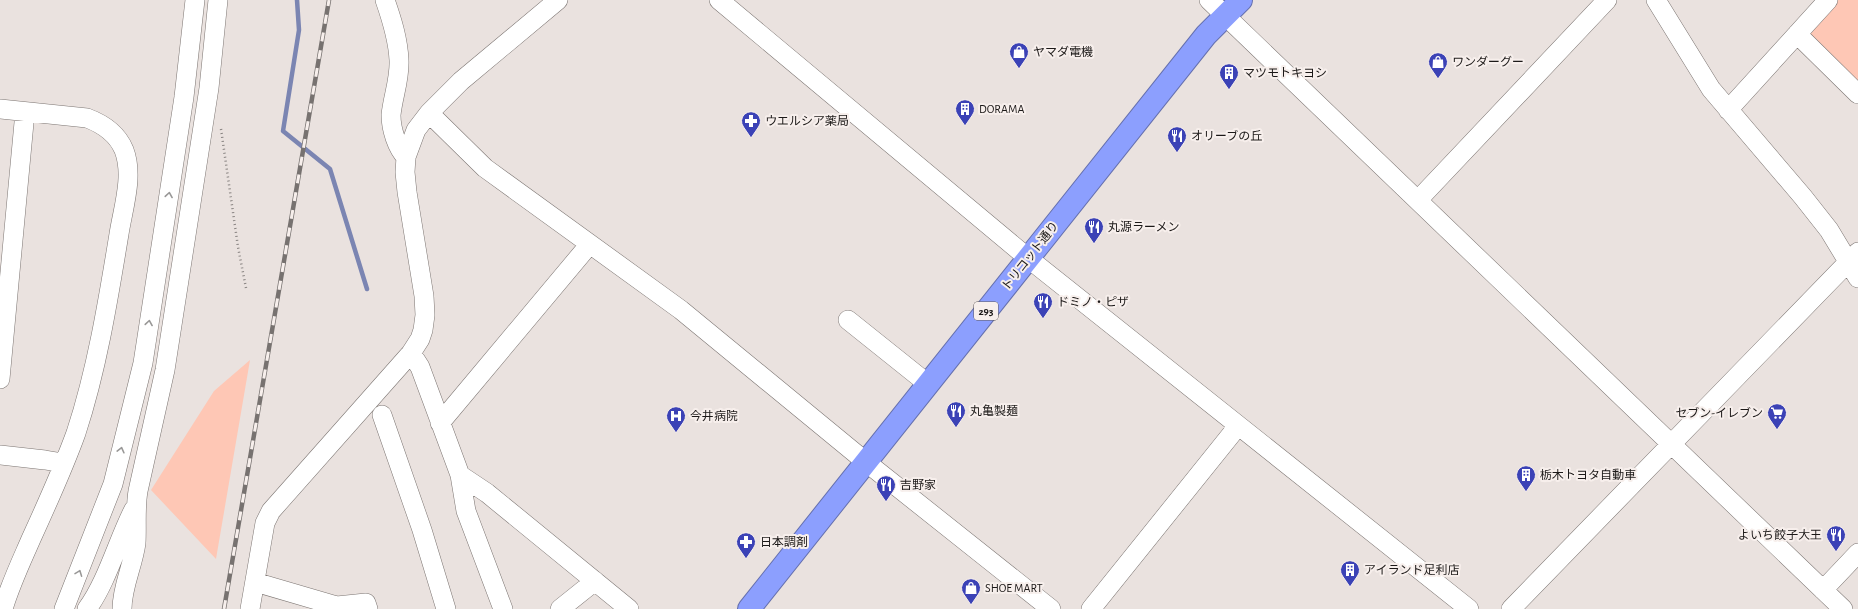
<svg xmlns="http://www.w3.org/2000/svg" width="1858" height="609" font-family="'Alegreya Sans','Noto Sans JP',sans-serif">
	<style>
		.green { fill: #fec7b5 }
		.lines { fill: none; stroke-linecap: round; stroke-linejoin: round }
		.stream { stroke: #7b85b2; stroke-width: 4.5 }
		.minor-casing { stroke: #7c7572; stroke-width: 20 }
		.highway-casing { stroke: #6570ae; stroke-width: 24 }
		.path { stroke: #8a8583; stroke-width: 2.5; stroke-dasharray: 1 3; stroke-linecap: butt }
		.minor { stroke: #fff; stroke-width: 19 }
		.highway { stroke: #8c9ffe; stroke-width: 22 }
		.rail-casing { stroke: #777270; stroke-width: 4.5 }
		.rail { stroke: #f7efec; stroke-width: 3; stroke-dasharray: 9; stroke-linecap: butt }
		.oneway { stroke: #999897 }
		.labels { text-anchor: middle; dominant-baseline: central; stroke-width: 4; stroke-linejoin: round; paint-order: stroke }
		.shield { fill: #f7efec; stroke: #5e5958; stroke-width: 1 }
		.shield-label { font-size: 11px; font-weight: bold; fill: #1c1918 }
		.poi-label { font-size: 12px; fill: #1c1918; stroke: #f7efec; text-anchor: start }
		.street-label { font-size: 12px; fill: #1c1918; stroke: #f7efec }
	</style>
	<rect width="100%" height="100%" fill="#eae2df"/>
	<!-- green -->
	<path class="green" d="M 1837,0 L 1858,0 L 1858,87 L 1810,40 L 1811,30 Z
		M 250,360 L 216,559 L 151,490 L 214,391 Z"/>
	<g class="lines">
		<!-- stream -->
		<path class="stream" d="M 297,0 L 299,30 L 283,131 L 330,169 L 367,289"/>
		<defs>
			<path id="minor" d="M 385,0 C 392,20 398,39 399,60 C 400,79 393,96 391,115 C 391,129 397,148 406,157
				M 558,0 L 461,81 L 429,113 L 485,168 L 681,310 L 866,462 L 1051,609
				M 719,0 L 1028,258 L 1469,609
				M 1209,0 L 1843,609
				M 1656,0 L 1711,89 L 1803,197 L 1829,230 L 1858,278
				M 1797,34 L 1858,94
				M 0,109 L 87,118 C 103,124 117,133 124,150 C 134,176 123,208 119,234 C 108,301 97,369 76,433 C 63,469 47,504 31,539 C 21,562 10,585 3,609
				M 1728,110 L 1828,0
				M 1418,200 L 1607,0
				M 848,320 L 928,384
				M 411,353 L 420,367 L 460,475 L 466,511 L 503,609
				M 0,379 L 25,112
				M 382,415 L 422,530 L 446,609
				M 440,423 L 589,245
				M 0,455 L 45,460 L 63,463
				M 460,475 L 487,493 L 629,609
				M 255,582 L 337,606 L 366,603 L 368,609
				M 1823,590 L 1858,553
				M 64,609 L 113,484 L 143,363 L 184,97 L 195,0
				M 87,609 C 107,582 118,540 134,509
				M 122,609 C 122,586 133,566 136,543 C 137,526 135,509 138,491 L 165,370 L 209,88 L 218,0
				M 250,609 L 265,523 L 271,511 L 411,353 L 420,339 L 423,330 L 425,315 L 424,296 L 407,192 L 405,172 L 406,157 L 416,130 L 429,113
				M 560,609 L 595,581
				M 1091,609 L 1238,426
				M 1511,609 L 1858,252"/>
			<path id="highway" d="M 749,609 L 1206,35 L 1241,0"/>
		</defs>
		<!-- minor casing -->
		<use href="#minor" class="minor-casing"/>
		<!-- highway casing -->
		<use href="#highway" class="highway-casing"/>
		<!-- path -->
		<path class="path" d="M 221,129 L 238,247 L 246,288"/>
		<!-- minor -->
		<use href="#minor" class="minor"/>
		<!-- highway -->
		<use href="#highway" class="highway"/>
		<defs>
			<path id="rail" d="M 224,609 L 329,0"/>
		</defs>
		<!-- rail casing -->
		<use href="#rail" class="rail-casing"/>
		<!-- rail -->
		<use href="#rail" class="rail"/>
	</g>
	<!-- one-way arrows -->
	<defs><path id="oneway-chevron" d="M-2-3.5L2.5 0L-2 3.5" fill="none" stroke-width="1.6" stroke-linecap="round" stroke-linejoin="round"/></defs>
	<g class="oneway">
		<use href="#oneway-chevron" transform="translate(169 195) rotate(-81)"/>
		<use href="#oneway-chevron" transform="translate(149 323) rotate(-81)"/>
		<use href="#oneway-chevron" transform="translate(121 450) rotate(-76)"/>
		<use href="#oneway-chevron" transform="translate(79 573) rotate(-69)"/>
	</g>
	<!-- icons -->
	<defs>
		<symbol id="shop-pin" viewBox="-11 -11 22 30"><path d="M0 17L-7.5 6A9.5 9.5 0 1 1 7.5 6Z" fill="#3b42b6" stroke="#f7efec"/><path d="M-5-2.5h2.3a2.7 3.5 0 0 1 5.4 0H5L5.5 6h-11ZM-1.5-2.5h3a1.5 2.3 0 0 0-3 0Z" fill="#fff"/></symbol>
		<symbol id="building-pin" viewBox="-11 -11 22 30"><path d="M0 17L-7.5 6A9.5 9.5 0 1 1 7.5 6Z" fill="#3b42b6" stroke="#f7efec"/><path d="M-4-6H4V6H1V3H-1V6H-4ZM-2.5-4.3h1.7v1.8h-1.7ZM.8-4.3h1.7v1.8H.8ZM-2.5-1h1.7V.8h-1.7ZM.8-1h1.7V.8H.8Z" fill="#fff"/></symbol>
		<symbol id="pharmacy-pin" viewBox="-11 -11 22 30"><path d="M0 17L-7.5 6A9.5 9.5 0 1 1 7.5 6Z" fill="#3b42b6" stroke="#f7efec"/><path d="M-2-6h4v4h4v4h-4v4h-4v-4h-4v-4h4Z" fill="#fff"/></symbol>
		<symbol id="restaurant-pin" viewBox="-11 -11 22 30"><path d="M0 17L-7.5 6A9.5 9.5 0 1 1 7.5 6Z" fill="#3b42b6" stroke="#f7efec"/><path d="M-5-6h1v4h1v-4h1v4h1v-4h1v5L-1.5 .5V6h-2V.5L-5-1ZM5-6V6H3V1.5H1.5Q1.5-4 5-6Z" fill="#fff"/></symbol>
		<symbol id="supermarket-pin" viewBox="-11 -11 22 30"><path d="M0 17L-7.5 6A9.5 9.5 0 1 1 7.5 6Z" fill="#3b42b6" stroke="#f7efec"/><path d="M-6-5.5h2.5l.6 2H6L4.5 2H-2.5L-4.4-4H-6ZM-1.5 3.2a1.3 1.3 0 1 0 .1 0ZM3 3.2a1.3 1.3 0 1 0 .1 0Z" fill="#fff"/></symbol>
		<symbol id="hospital-pin" viewBox="-11 -11 22 30"><path d="M0 17L-7.5 6A9.5 9.5 0 1 1 7.5 6Z" fill="#3b42b6" stroke="#f7efec"/><path d="M-5-5h3v3.5h4V-5h3V5h-3V1.5h-4V5h-3Z" fill="#fff"/></symbol>
	</defs>
	<g fill-rule="evenodd">
		<use href="#shop-pin" x="1008" y="41" width="22" height="30"/>
		<use href="#shop-pin" x="1427" y="51" width="22" height="30"/>
		<use href="#building-pin" x="1218" y="62" width="22" height="30"/>
		<use href="#building-pin" x="954" y="98" width="22" height="30"/>
		<use href="#pharmacy-pin" x="740" y="110" width="22" height="30"/>
		<use href="#restaurant-pin" x="1166" y="125" width="22" height="30"/>
		<use href="#restaurant-pin" x="1083" y="216" width="22" height="30"/>
		<use href="#restaurant-pin" x="1032" y="291" width="22" height="30"/>
		<use href="#restaurant-pin" x="945" y="400" width="22" height="30"/>
		<use href="#supermarket-pin" x="1766" y="402" width="22" height="30"/>
		<use href="#hospital-pin" x="665" y="405" width="22" height="30"/>
		<use href="#building-pin" x="1515" y="464" width="22" height="30"/>
		<use href="#restaurant-pin" x="875" y="474" width="22" height="30"/>
		<use href="#restaurant-pin" x="1825" y="524" width="22" height="30"/>
		<use href="#pharmacy-pin" x="735" y="531" width="22" height="30"/>
		<use href="#building-pin" x="1339" y="559" width="22" height="30"/>
		<use href="#shop-pin" x="960" y="577" width="22" height="30"/>
	</g>
	<g class="labels">
		<!-- shield labels -->
		<rect class="shield" x="974" y="302" width="24" height="18" rx="3"/>
		<g class="shield-label">
			<text x="986" y="311">293</text>
		</g>
		<!-- poi labels -->
		<g class="poi-label">
			<text x="1033" y="52">ヤマダ電機</text>
			<text x="1452" y="62">ワンダーグー</text>
			<text x="1243" y="73">マツモトキヨシ</text>
			<text x="979" y="109">DORAMA</text>
			<text x="765" y="121">ウエルシア薬局</text>
			<text x="1191" y="136">オリーブの丘</text>
			<text x="1108" y="227">丸源ラーメン</text>
			<text x="1057" y="302">ドミノ・ピザ</text>
			<text x="970" y="411">丸亀製麺</text>
			<text x="1763" y="413" text-anchor="end">セブン-イレブン</text>
			<text x="690" y="416">今井病院</text>
			<text x="1540" y="475">栃木トヨタ自動車</text>
			<text x="900" y="485">吉野家</text>
			<text x="1822" y="535" text-anchor="end">よいち餃子大王</text>
			<text x="760" y="542">日本調剤</text>
			<text x="1364" y="570">アイランド足利店</text>
			<text x="985" y="588">SHOE MART</text>
		</g>
		<!-- street labels -->
		<g class="street-label">
			<text transform="translate(1030 256) rotate(-52)">トリコット通り</text>
		</g>
	</g>
</svg>
